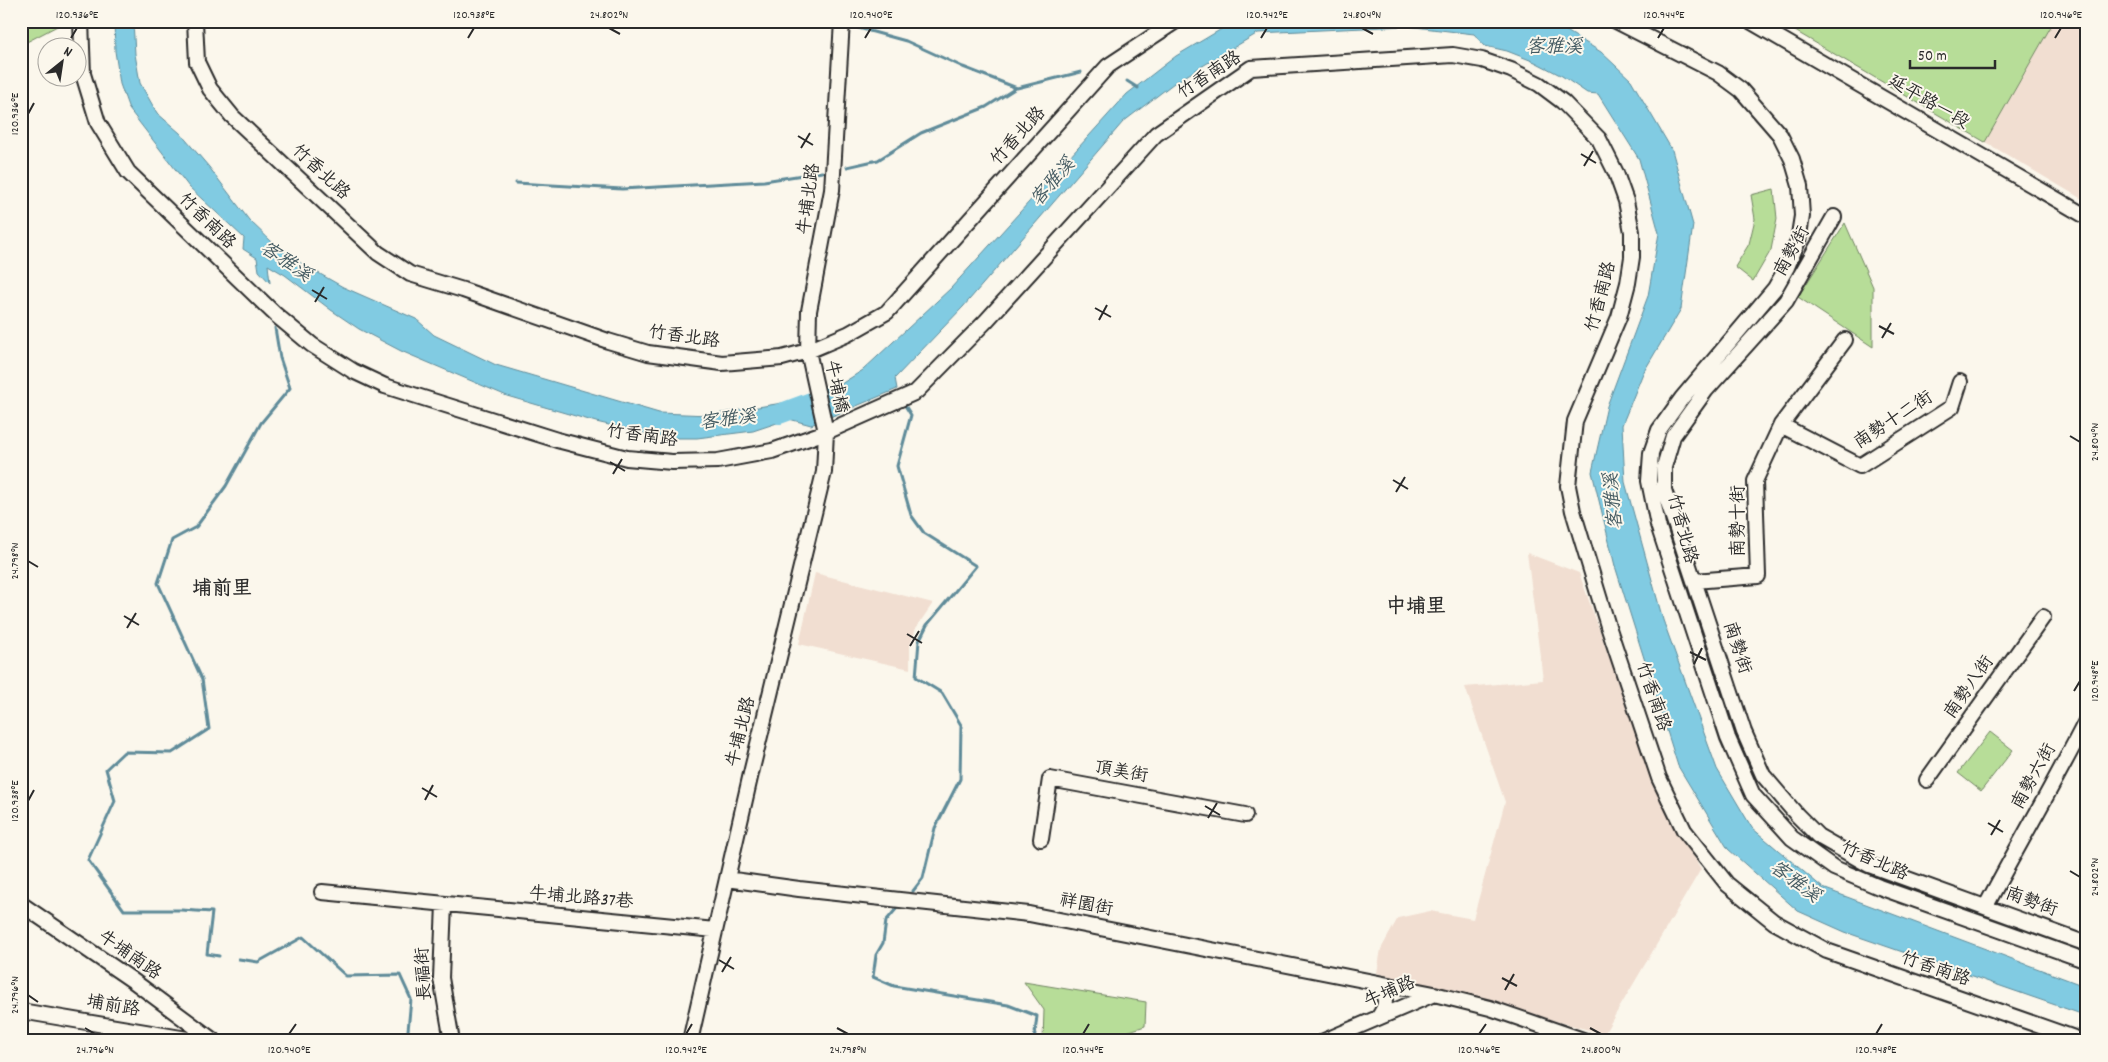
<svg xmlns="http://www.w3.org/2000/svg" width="2108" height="1062" font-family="Dekko,'LXGW WenKai TC',sans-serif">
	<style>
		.built { fill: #f1ded1 }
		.green { fill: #b7dd98; stroke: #718462 }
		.water { fill: #81cbe2; stroke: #5f8b99 }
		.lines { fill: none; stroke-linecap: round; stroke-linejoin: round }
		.stream { stroke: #5f8b99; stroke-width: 3 }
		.river { stroke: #81cbe2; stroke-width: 20 }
		.minor-casing { stroke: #2b2b2b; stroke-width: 18 }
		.minor { stroke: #fbf7ec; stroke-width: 14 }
		.ticks { fill: none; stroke: #2b2b2b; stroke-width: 2 }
		.labels { text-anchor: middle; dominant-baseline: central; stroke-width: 4; stroke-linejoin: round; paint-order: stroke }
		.street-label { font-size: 18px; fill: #2b2b2b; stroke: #fbf7ec }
		.water-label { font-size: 19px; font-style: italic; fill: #455b62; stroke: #fbf7ec }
		.quarter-label { font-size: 20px; font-weight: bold; fill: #2b2b2b; stroke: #fbf7ec }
		.neatline { fill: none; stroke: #2b2b2b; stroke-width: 2 }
		.ticks-label { font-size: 12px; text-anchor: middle; fill: #2b2b2b }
	</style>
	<rect width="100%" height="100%" fill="#fbf7ec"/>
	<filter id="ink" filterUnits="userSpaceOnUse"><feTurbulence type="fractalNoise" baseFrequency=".02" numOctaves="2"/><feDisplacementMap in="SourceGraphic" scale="10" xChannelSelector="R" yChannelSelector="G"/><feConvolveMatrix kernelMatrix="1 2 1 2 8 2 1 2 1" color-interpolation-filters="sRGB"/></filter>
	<g filter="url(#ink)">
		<!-- built -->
		<path class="built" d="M 2054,21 L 2087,21 L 2087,202 L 1985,142 Z
			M 1527,553 L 1579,573 L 1661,801 L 1701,869 L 1604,1034 L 1377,973 L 1381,949 L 1398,918 L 1430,911 L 1473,919 L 1505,802 L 1465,687 L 1543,680 Z
			M 815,573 L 933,603 L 916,628 L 910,646 L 910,669 L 799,644 Z"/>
		<!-- green -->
		<path class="green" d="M 21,21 L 59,21 L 61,24 L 21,45 Z
			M 1778,21 L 2054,21 L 1985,142 Z
			M 1774,189 L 1777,219 L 1771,250 L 1753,281 L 1735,267 L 1749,244 L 1755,219 L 1751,195 Z
			M 1845,223 L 1873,287 L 1873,347 L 1798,297 Z
			M 1990,732 L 2013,750 L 1981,791 L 1958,773 Z
			M 1024,982 L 1146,1002 L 1145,1026 L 1098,1041 L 1043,1041 L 1044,1010 Z"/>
		<!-- water -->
		<path class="water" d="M 114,21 L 133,21 L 135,54 L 140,83 L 157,113 L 180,133 L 209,167 L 249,220 L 272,242 L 299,262 L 343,287 L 416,319 L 434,335 L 496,365 L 659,413 L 710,415 L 794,401 L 808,405 L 863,370 L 951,288 L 1127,94 L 1176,56 L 1235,21 L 1547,21 L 1565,30 L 1601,52 L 1631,80 L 1672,150 L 1693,225 L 1681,309 L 1643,373 L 1622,425 L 1625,482 L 1663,620 L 1717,769 L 1752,828 L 1823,888 L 2087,987 L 2087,1016 L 1845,932 L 1798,911 L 1728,849 L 1678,766 L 1615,566 L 1592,472 L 1607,406 L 1648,296 L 1659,233 L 1639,159 L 1598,94 L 1587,93 L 1562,76 L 1535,62 L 1507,51 L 1485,46 L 1474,34 L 1406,26 L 1258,33 L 1174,83 L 1123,122 L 963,307 L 895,378 L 897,389 L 811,425 L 789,419 L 753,431 L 697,438 L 670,438 L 644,433 L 596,422 L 507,396 L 401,351 L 359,329 L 331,310 L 285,275 L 268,265 L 270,283 L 259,271 L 257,258 L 243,249 L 244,238 L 189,187 L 129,109 L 120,84 L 115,51 Z"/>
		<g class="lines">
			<!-- stream -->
			<path class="stream" d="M 787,21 L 802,25 L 831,26
				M 855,27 L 906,41 L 963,67 L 1017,88 L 1081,72
				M 1127,81 L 1138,88
				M 847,167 L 878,160 L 921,133 L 986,107 L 1016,88
				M 516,183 L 622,189 L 764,181 L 822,172
				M 904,404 L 911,415 L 897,466 L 911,515 L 924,533 L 976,566 L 927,625 L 919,641 L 916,677 L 942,693 L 961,725 L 960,779 L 935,828 L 923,878 L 913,891
				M 897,908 L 886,921 L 883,943 L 876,955 L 873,977 L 894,986 L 1008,1005 L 1037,1016 L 1034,1041
				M 219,956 L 207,954 L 212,912 L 181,910 L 124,910 L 88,860 L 115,801 L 106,769 L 124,752 L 172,753 L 209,729 L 202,679 L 158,583 L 172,540 L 196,527 L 226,486 L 261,423 L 290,388 L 280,358 L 275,328
				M 239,959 L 258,962 L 303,937 L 346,976 L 400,975 L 411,999 L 407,1041"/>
			<!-- river -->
			<path class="river" d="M 779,414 L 836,393"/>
			<defs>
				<path id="minor" d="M 81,21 L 83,74 L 98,123 L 128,172 L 276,315 L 312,345 L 353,371 L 385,386 L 557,440 L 627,458 L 672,462 L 718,461 L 772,451 L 826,432 L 916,392 L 986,321 L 1156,134 L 1251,68 L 1453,55 L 1482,60 L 1511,70 L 1539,84 L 1563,102 L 1599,139 L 1616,173 L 1626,201 L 1632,232 L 1632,257 L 1628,283 L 1619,317 L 1575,421 L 1568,486 L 1573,511 L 1608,626 L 1659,778 L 1684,830 L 1727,884 L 1774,922 L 1827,951 L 2083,1041
					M 195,21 L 197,62 L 210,89 L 232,116 L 378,253 L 410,274 L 463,290 L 608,341 L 648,353 L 722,363 L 782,358 L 808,351 L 848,334 L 887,312 L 1108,66 L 1176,21
					M 1616,21 L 1718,73 L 1741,90 L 1780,135 L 1792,159 L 1800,186 L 1802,216 L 1798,241 L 1787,267 L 1775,288 L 1682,398 L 1659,430 L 1651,453 L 1649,481 L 1658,525 L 1728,738 L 1753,795 L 1792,838 L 1834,868 L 1879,887 L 2087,961
					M 1750,21 L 2087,217
					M 1834,217 L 1786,301 L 1706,390 L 1673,436 L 1664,467 L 1664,490 L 1744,732 L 1763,775 L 1797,815 L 1818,836 L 1869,865 L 2087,944
					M 1781,425 L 1860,466 L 1952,407 L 1960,382
					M 1694,581 L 1758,576 L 1755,481 L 1781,425 L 1845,340
					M 1927,780 L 2043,617
					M 1041,839 L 1050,779 L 1245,815
					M 727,879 L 799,889 L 1029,914 L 1434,994
					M 322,892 L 715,930
					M 21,904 L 132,980 L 214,1041
					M 444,904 L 441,978 L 452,1041
					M 1986,906 C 2019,843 2055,783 2087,719
					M 1371,982 C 1386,995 1390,1001 1378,1018
					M 21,1011 L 199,1041
					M 690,1041 L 752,769 L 824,472 L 826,432 L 808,351 L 809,311 L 832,190 L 842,21
					M 1324,1041 L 1434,994 L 1490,1008 L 1586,1041"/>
			</defs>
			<!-- minor casing -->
			<use href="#minor" class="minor-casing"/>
			<!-- minor -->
			<use href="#minor" class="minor"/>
		</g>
	</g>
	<!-- ticks -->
	<path class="ticks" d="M 609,28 L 620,34M 1362,28 L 1373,34M 71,38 L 77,28M 468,38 L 474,28M 865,38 L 871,28M 1261,38 L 1267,28M 1658,38 L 1664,28M 2055,38 L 2061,28M 28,114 L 34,103M 798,136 L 813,145M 801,148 L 810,133M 1581,154 L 1596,163M 1584,166 L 1593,151M 312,290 L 327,299M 315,302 L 324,287M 1095,308 L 1111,317M 1099,320 L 1107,305M 1879,326 L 1894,334M 1882,338 L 1891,323M 2070,436 L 2080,442M 610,462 L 625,471M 613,474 L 622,459M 1393,480 L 1408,489M 1396,492 L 1405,477M 28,561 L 38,567M 124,616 L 139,625M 127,628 L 136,613M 907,634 L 922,643M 910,646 L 919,631M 1690,652 L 1706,660M 1694,664 L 1702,648M 2074,691 L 2080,681M 422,788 L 437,797M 425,800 L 433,785M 28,801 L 34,790M 1205,806 L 1220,815M 1208,818 L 1217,803M 1988,823 L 2003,832M 1991,835 L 2000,820M 2070,871 L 2080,877M 719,960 L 734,969M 722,972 L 731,957M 1502,978 L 1517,986M 1505,990 L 1514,974M 28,995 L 38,1002M 85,1028 L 95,1034M 837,1028 L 848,1034M 1590,1028 L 1601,1034M 289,1034 L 296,1024M 686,1034 L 692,1024M 1083,1034 L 1089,1024M 1479,1034 L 1486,1024M 1876,1034 L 1882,1024"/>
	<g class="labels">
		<!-- street labels -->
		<g class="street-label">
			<text transform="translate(1210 76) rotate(-33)">竹香南路</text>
			<text transform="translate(1928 103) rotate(30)">延平路一段</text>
			<text transform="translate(1019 137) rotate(-48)">竹香北路</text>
			<text transform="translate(320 173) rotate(43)">竹香北路</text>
			<text transform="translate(810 199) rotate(-82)">牛埔北路</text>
			<text transform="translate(206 222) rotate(44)">竹香南路</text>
			<text transform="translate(1793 252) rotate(-61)">南勢街</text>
			<text transform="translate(1602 297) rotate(-75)">竹香南路</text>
			<text transform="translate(684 338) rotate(8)">竹香北路</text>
			<text transform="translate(835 387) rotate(78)">牛埔橋</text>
			<text transform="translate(1894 421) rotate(-33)">南勢十二街</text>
			<text transform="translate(642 437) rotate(8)">竹香南路</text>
			<text transform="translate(1739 521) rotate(-90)">南勢十街</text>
			<text transform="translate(1681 529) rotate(75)">竹香北路</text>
			<text transform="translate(1736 648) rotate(72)">南勢街</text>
			<text transform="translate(1970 688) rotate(-55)">南勢八街</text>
			<text transform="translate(1652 697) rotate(71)">竹香南路</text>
			<text transform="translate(742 732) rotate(-76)">牛埔北路</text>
			<text transform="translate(1121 773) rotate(10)">頂美街</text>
			<text transform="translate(2035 777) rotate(-61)">南勢六街</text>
			<text transform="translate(1874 862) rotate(24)">竹香北路</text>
			<text transform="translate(581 899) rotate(5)">牛埔北路37巷</text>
			<text transform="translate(2031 903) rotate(20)">南勢街</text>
			<text transform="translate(1086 906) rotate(11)">祥園街</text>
			<text transform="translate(129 956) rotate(35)">牛埔南路</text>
			<text transform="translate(1935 970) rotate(19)">竹香南路</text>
			<text transform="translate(425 974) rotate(-93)">長福街</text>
			<text transform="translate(1390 993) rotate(-23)">牛埔路</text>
			<text transform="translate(113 1007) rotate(10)">埔前路</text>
		</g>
		<!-- water labels -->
		<g class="water-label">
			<text x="1554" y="48">客雅溪</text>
			<text transform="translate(1054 183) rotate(-49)">客雅溪</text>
			<text transform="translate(285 263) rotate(34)">客雅溪</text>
			<text transform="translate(728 421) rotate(-7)">客雅溪</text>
			<text transform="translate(1615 501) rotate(-95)">客雅溪</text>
			<text transform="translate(1794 883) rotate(36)">客雅溪</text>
		</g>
		<!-- quarter labels -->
		<g class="quarter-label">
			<text x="222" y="590">埔前里</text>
			<text x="1416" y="608">中埔里</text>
		</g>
	</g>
	<!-- margin -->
	<rect width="2108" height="1062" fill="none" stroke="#fbf7ec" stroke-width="55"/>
	<!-- north arrow -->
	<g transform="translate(62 62) rotate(30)"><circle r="24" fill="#fbf7ec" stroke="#a8a59f"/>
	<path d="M0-4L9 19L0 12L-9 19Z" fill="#2b2b2b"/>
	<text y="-8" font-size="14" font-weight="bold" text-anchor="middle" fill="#2b2b2b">N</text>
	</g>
	<!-- scale -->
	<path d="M1910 60v8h85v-8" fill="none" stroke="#2b2b2b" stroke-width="2.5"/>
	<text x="1918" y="60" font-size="15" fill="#2b2b2b" stroke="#fbf7ec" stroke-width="4" paint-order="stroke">50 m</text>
	<rect x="28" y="28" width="2052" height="1006" class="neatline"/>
	<g class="ticks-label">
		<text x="77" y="18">120.936°E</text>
		<text x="474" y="18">120.938°E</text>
		<text x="609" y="18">24.802°N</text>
		<text x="871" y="18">120.940°E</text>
		<text x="1267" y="18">120.942°E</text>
		<text x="1362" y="18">24.804°N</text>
		<text x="1664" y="18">120.944°E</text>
		<text x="2061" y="18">120.946°E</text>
		<text transform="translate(14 114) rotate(-90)" y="4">120.936°E</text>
		<text transform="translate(2094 442) rotate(-90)" y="4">24.804°N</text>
		<text transform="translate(14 561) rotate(-90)" y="4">24.798°N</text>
		<text transform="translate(2094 681) rotate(-90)" y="4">120.948°E</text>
		<text transform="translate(14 801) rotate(-90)" y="4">120.938°E</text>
		<text transform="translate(2094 877) rotate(-90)" y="4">24.802°N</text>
		<text transform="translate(14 995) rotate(-90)" y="4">24.796°N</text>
		<text x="95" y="1053">24.796°N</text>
		<text x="289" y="1053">120.940°E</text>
		<text x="686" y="1053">120.942°E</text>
		<text x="848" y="1053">24.798°N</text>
		<text x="1083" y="1053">120.944°E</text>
		<text x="1479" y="1053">120.946°E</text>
		<text x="1601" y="1053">24.800°N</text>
		<text x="1876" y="1053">120.948°E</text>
	</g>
</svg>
